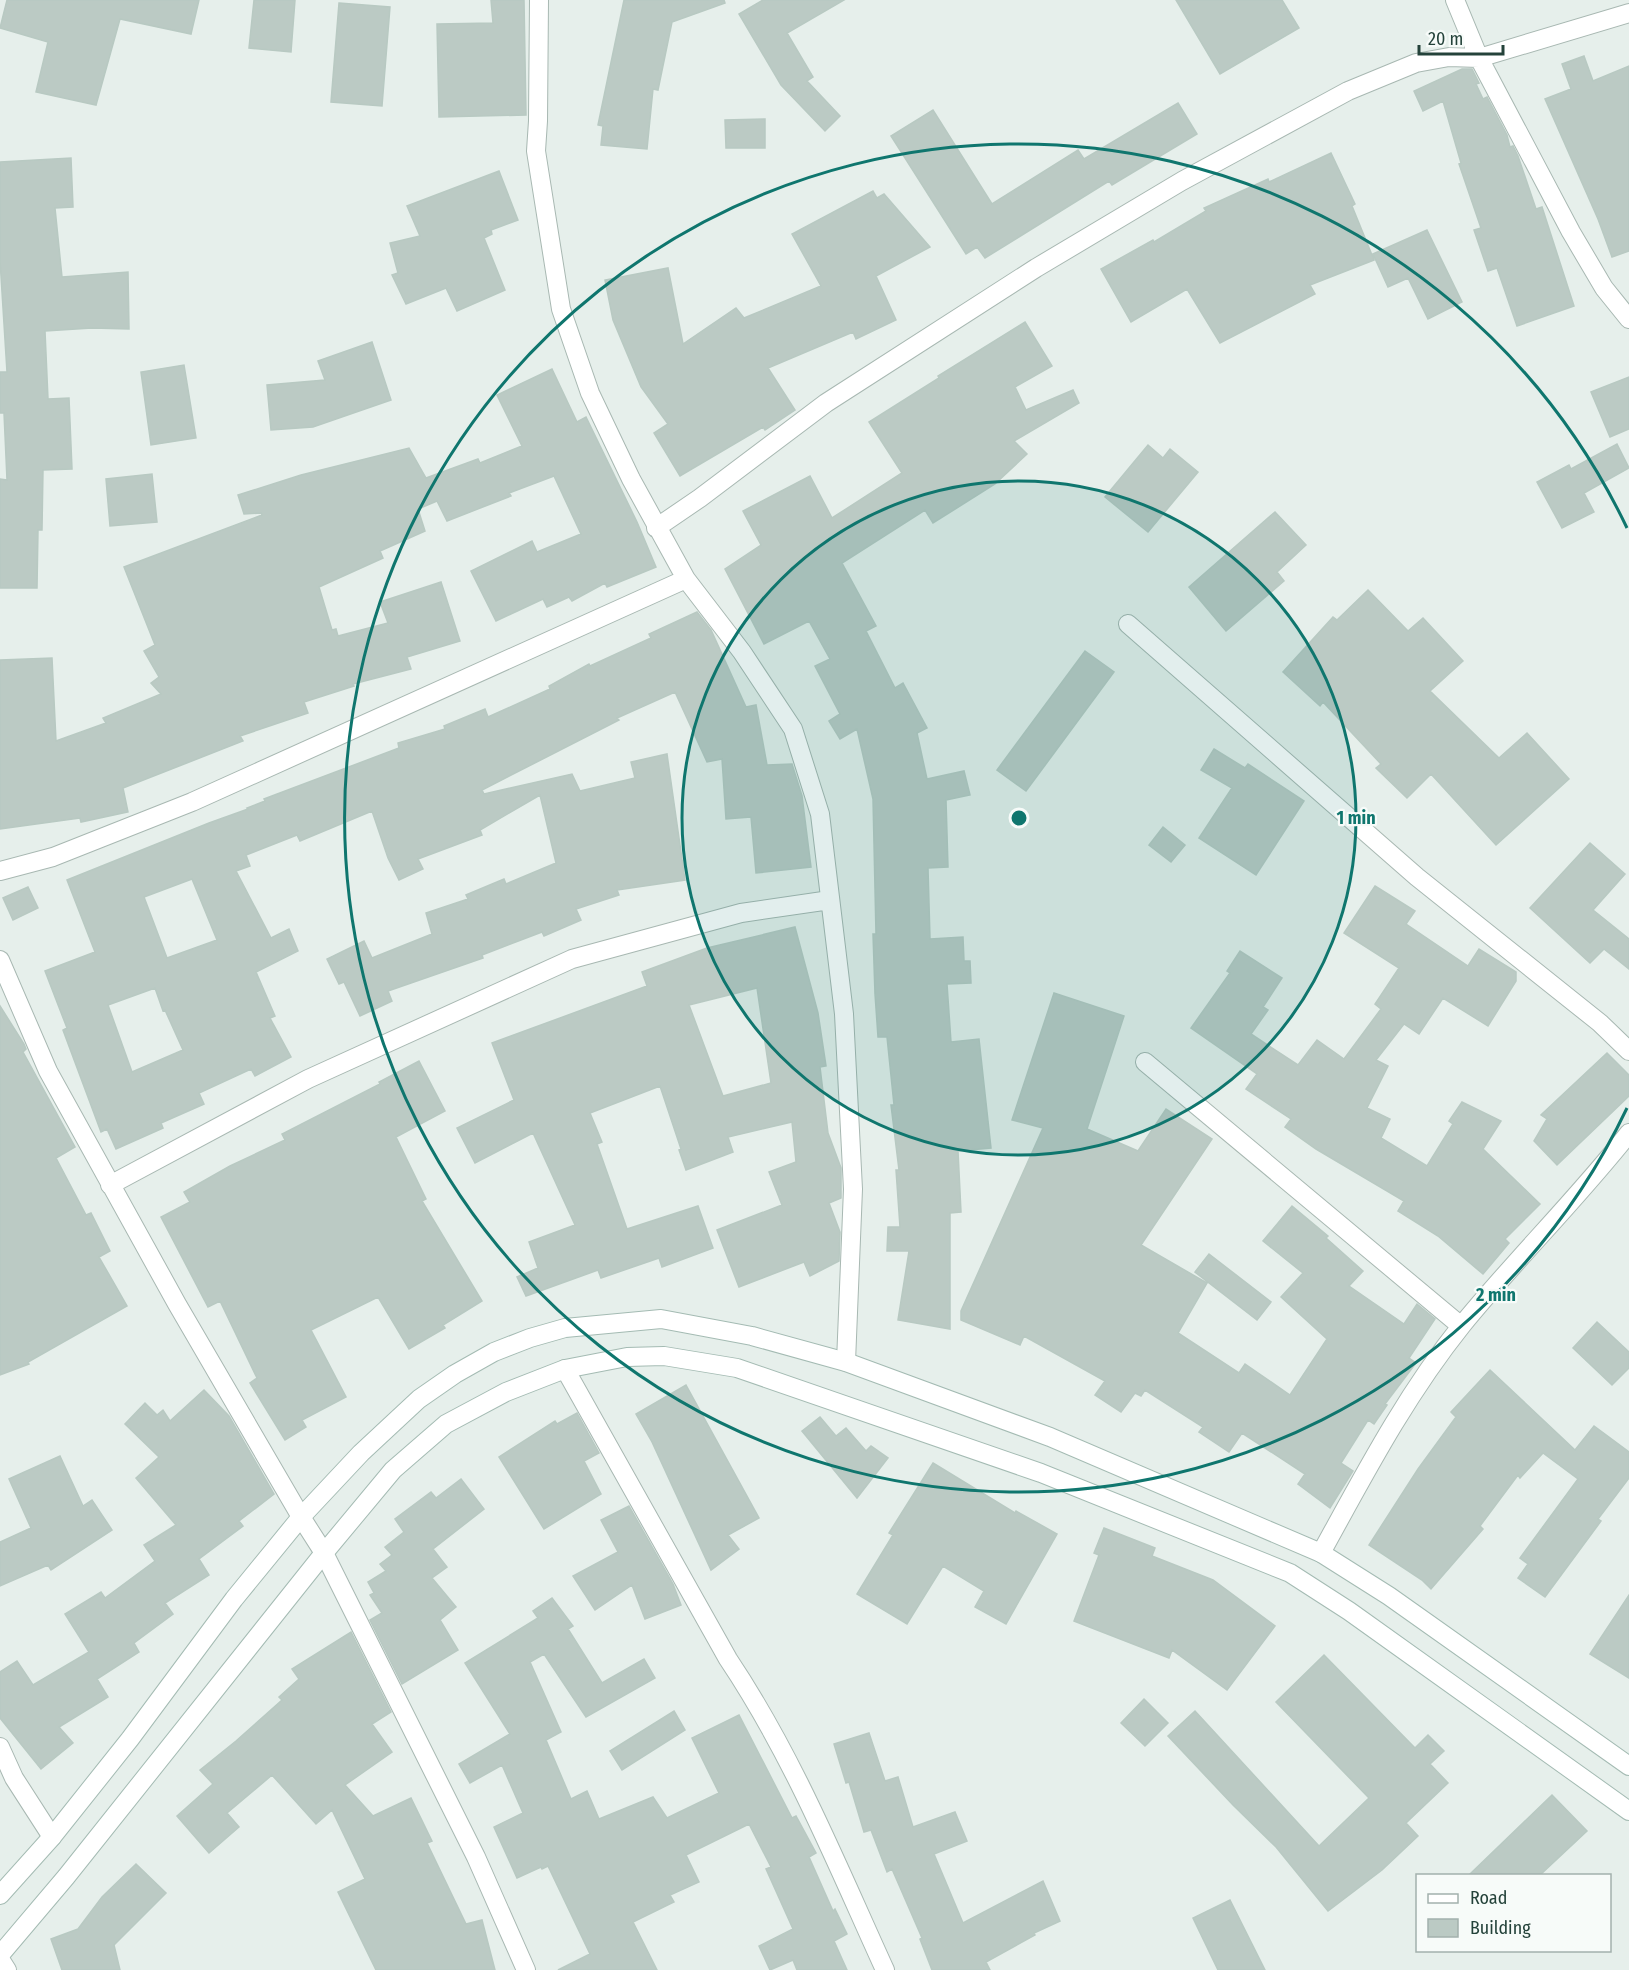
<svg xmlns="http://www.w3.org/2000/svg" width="1629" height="1970" font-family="'Fira Sans Condensed',sans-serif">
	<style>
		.building { fill: #bbcac4; stroke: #b8c9c2; stroke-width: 1.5; fill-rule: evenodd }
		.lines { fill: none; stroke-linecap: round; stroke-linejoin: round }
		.minor-casing { stroke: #a8b8b2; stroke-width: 20 }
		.secondary-casing { stroke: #a4bbb3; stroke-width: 20 }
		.minor { stroke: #fff; stroke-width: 18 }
		.secondary { stroke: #fff; stroke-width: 18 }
		.ring { fill: none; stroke: #0f766e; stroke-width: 3 }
		.centre { fill: #0f766e; stroke: #f7fbf9; stroke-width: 3 }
		.ring-label { font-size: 18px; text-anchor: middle; font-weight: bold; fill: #0f766e; stroke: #f7fbf9; stroke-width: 4.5; stroke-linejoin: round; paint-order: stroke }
	</style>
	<rect width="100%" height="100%" fill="#e6efeb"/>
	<!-- building -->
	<path class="building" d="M 7,0 L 199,0 L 191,34 L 120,19 L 96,105 L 36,92 L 48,42 L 0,28 Z
		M 254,0 L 295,0 L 291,52 L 249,48 Z
		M 491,0 L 524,0 L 526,115 L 439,117 L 437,24 L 493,23 Z
		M 624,0 L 724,0 L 725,3 L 672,22 L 658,90 L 653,89 L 647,149 L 601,145 L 603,126 L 598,125 Z
		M 763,0 L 844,0 L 787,33 L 813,77 L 807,81 L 840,116 L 825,131 L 781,85 L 739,14 Z
		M 1176,0 L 1282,0 L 1299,28 L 1220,74 Z
		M 339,3 L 390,7 L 382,106 L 331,102 Z
		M 1584,56 L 1593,81 L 1629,66 L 1629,251 L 1612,257 L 1598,219 L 1545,99 L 1571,89 L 1562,64 Z
		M 1462,69 L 1472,69 L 1479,83 L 1476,84 L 1483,99 L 1487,97 L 1507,135 L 1510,147 L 1513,146 L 1518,156 L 1536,209 L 1542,207 L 1574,306 L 1517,326 L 1497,268 L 1488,271 L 1474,230 L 1481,228 L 1459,164 L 1461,163 L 1443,101 L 1423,111 L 1414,91 Z
		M 1178,103 L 1197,134 L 1112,185 L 1109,181 L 985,258 L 977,247 L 966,254 L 891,136 L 933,110 L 992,204 L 1078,150 L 1084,159 Z
		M 765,119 L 765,148 L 726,148 L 725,120 Z
		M 1331,153 L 1355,204 L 1352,206 L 1374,260 L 1310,285 L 1315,294 L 1220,343 L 1187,289 L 1131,322 L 1101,269 L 1153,240 L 1154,242 L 1206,211 L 1204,208 L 1268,179 L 1269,182 Z
		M 71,158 L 73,207 L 55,208 L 62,277 L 128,272 L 129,329 L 92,328 L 45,331 L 48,399 L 69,398 L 72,469 L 43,470 L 42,530 L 38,530 L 37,588 L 0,588 L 0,479 L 7,480 L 4,413 L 0,413 L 0,372 L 7,372 L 0,260 L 0,162 Z
		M 499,171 L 518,220 L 491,230 L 492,234 L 484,238 L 505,290 L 457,311 L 446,288 L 406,304 L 392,275 L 398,273 L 390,243 L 420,236 L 407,206 Z
		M 873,191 L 877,198 L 884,194 L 930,247 L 876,276 L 896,320 L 856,339 L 853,332 L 768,368 L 795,410 L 765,430 L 763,427 L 680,476 L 654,433 L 668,424 L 641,387 L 613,320 L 605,280 L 668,268 L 683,344 L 736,308 L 744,318 L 821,286 L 792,234 Z
		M 1427,230 L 1462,302 L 1428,319 L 1408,278 L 1388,287 L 1373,254 Z
		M 1025,322 L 1052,366 L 1015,387 L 1026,410 L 1073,390 L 1079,403 L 1014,441 L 1027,454 L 995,484 L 933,523 L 925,510 L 842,563 L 876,626 L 866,631 L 895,688 L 903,683 L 927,728 L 917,733 L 927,779 L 964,771 L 970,795 L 946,800 L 948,867 L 928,868 L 930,939 L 963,937 L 964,961 L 970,961 L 971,983 L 947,984 L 951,1042 L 979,1039 L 991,1148 L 958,1151 L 961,1212 L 950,1213 L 950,1329 L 898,1320 L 909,1251 L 887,1251 L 888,1227 L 900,1227 L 896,1170 L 899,1170 L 891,1105 L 894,1105 L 887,1037 L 878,1037 L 875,994 L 873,934 L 876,934 L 873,799 L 857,729 L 840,739 L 829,721 L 840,714 L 815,666 L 830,659 L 809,621 L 764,644 L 725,569 L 761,545 L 743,511 L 810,476 L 832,518 L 902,473 L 869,422 L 939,378 L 938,376 Z
		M 372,342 L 391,400 L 313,427 L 271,430 L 267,385 L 325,380 L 318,361 Z
		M 184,365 L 196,438 L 151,445 L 141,372 Z
		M 552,369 L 577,422 L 586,417 L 637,522 L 656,567 L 607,587 L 605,583 L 572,601 L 569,597 L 547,607 L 543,599 L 496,621 L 471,571 L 532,541 L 537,552 L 581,534 L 554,476 L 509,493 L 511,496 L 447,521 L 437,501 L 418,509 L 425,531 L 380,551 L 383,558 L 319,587 L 332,630 L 336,629 L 338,636 L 388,623 L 380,602 L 441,582 L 460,641 L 407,657 L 411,669 L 353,684 L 354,686 L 304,702 L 308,713 L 240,736 L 243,741 L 123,788 L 128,812 L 81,822 L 80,818 L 0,829 L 0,660 L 52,658 L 56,741 L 106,723 L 103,718 L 161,694 L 151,683 L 159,677 L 144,651 L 155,645 L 124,567 L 262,515 L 261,513 L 244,514 L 238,495 L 301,475 L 409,448 L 426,478 L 478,459 L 480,463 L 522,446 L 497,395 Z
		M 1629,377 L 1629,429 L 1610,437 L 1591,392 Z
		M 1617,444 L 1629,468 L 1584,493 L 1594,512 L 1562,528 L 1537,482 L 1569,465 L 1571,469 Z
		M 1148,445 L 1163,458 L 1170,449 L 1198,472 L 1148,532 L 1105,497 Z
		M 152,474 L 157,522 L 110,526 L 106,479 Z
		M 1275,512 L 1306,545 L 1277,572 L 1284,581 L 1226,631 L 1189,587 Z
		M 1368,590 L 1408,631 L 1423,618 L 1463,661 L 1430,691 L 1499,758 L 1527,733 L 1569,779 L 1496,845 L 1431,774 L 1407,798 L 1376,768 L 1381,764 L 1323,702 L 1320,706 L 1283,672 L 1333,617 L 1337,620 Z
		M 697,612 L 711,630 L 746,707 L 756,705 L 767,765 L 792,764 L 802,796 L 811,867 L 756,873 L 751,817 L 726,819 L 722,759 L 707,762 L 675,692 L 617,718 L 619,720 L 482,790 L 484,794 L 572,774 L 580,791 L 635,778 L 631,762 L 667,754 L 685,880 L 617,890 L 619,895 L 576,909 L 581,920 L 544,936 L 542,932 L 482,955 L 483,958 L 388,991 L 392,1001 L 360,1016 L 344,982 L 339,984 L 327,959 L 364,941 L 372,958 L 432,934 L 426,913 L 468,899 L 466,895 L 504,879 L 506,884 L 556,863 L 540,795 L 480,830 L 482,835 L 418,859 L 423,869 L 399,880 L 388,858 L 372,811 L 300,841 L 297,835 L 246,855 L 250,866 L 236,871 L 271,938 L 289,929 L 298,951 L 256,972 L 275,1016 L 270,1018 L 291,1057 L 255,1076 L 251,1069 L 199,1093 L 204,1104 L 161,1123 L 163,1128 L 116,1149 L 107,1129 L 101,1132 L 63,1030 L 67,1028 L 45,971 L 95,952 L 67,880 L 209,823 L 248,809 L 247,808 L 265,801 L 264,799 L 399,748 L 398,743 L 445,729 L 444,726 L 485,709 L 488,717 L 550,689 L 549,686 L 589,664 L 590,666 L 651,638 L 649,634 ZM 192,879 L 217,940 L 167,958 L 144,897 ZM 155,988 L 163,1011 L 165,1010 L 183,1050 L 132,1072 L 108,1005 Z
		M 1085,651 L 1114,672 L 1026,791 L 997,770 Z
		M 1214,749 L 1245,768 L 1248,764 L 1304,801 L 1256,875 L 1199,838 L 1232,788 L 1201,770 Z
		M 1163,827 L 1185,845 L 1171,862 L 1149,845 Z
		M 1590,843 L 1625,874 L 1593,910 L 1629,939 L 1629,969 L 1604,949 L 1590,963 L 1530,908 Z
		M 1375,886 L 1415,911 L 1406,924 L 1468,966 L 1479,949 L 1516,972 L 1516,981 L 1488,1026 L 1443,998 L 1419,1034 L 1404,1024 L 1376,1060 L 1388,1066 L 1367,1108 L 1390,1119 L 1381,1138 L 1427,1166 L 1453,1124 L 1449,1121 L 1462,1102 L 1501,1121 L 1483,1149 L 1540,1204 L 1505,1239 L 1509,1243 L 1483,1274 L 1438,1236 L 1398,1211 L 1404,1201 L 1316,1149 L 1285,1127 L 1291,1119 L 1246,1089 L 1257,1074 L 1191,1028 L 1230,973 L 1227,971 L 1240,951 L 1282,978 L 1263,1007 L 1268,1010 L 1251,1034 L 1298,1065 L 1317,1040 L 1344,1059 L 1381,1009 L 1375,1004 L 1399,968 L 1344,933 Z
		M 28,887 L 38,908 L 13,920 L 3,898 Z
		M 795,927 L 818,1013 L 826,1066 L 820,1067 L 828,1133 L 841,1168 L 841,1198 L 829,1203 L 840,1232 L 839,1261 L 810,1276 L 804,1262 L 739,1287 L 717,1230 L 782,1205 L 769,1172 L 796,1162 L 792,1122 L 728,1137 L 733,1152 L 686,1170 L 679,1150 L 681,1149 L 660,1086 L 590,1113 L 602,1142 L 597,1144 L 627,1229 L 698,1206 L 713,1248 L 662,1267 L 659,1258 L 601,1278 L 598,1270 L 526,1296 L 517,1277 L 538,1268 L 529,1242 L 575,1225 L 533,1133 L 475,1163 L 457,1128 L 514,1100 L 492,1043 L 647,986 L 642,972 L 707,948 ZM 757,988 L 771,1083 L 723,1096 L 689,1005 Z
		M 1054,993 L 1124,1016 L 1087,1129 L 1138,1151 L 1166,1109 L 1212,1139 L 1141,1245 L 1207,1283 L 1178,1333 L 1239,1373 L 1245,1364 L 1290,1395 L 1327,1339 L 1281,1297 L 1303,1273 L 1263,1241 L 1292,1206 L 1328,1236 L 1326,1238 L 1363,1271 L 1349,1286 L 1404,1324 L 1417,1304 L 1435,1319 L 1409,1358 L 1416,1363 L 1385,1404 L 1387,1405 L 1374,1424 L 1368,1420 L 1341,1463 L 1353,1471 L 1330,1508 L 1298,1484 L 1305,1474 L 1242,1433 L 1229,1452 L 1199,1432 L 1203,1427 L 1145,1390 L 1141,1396 L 1135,1393 L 1121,1412 L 1095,1395 L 1105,1381 L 1024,1336 L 1020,1345 L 961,1320 L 961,1311 L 1043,1128 L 1012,1120 Z
		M 0,1006 L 24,1044 L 26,1049 L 23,1052 L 75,1147 L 56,1158 L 86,1215 L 91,1213 L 110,1251 L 99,1257 L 127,1306 L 28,1362 L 29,1364 L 0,1375 Z
		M 1607,1053 L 1629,1075 L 1629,1096 L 1557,1165 L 1534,1141 L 1547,1119 L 1541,1115 Z
		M 419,1061 L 445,1111 L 396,1137 L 426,1199 L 422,1201 L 482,1301 L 443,1325 L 445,1328 L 409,1349 L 378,1297 L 311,1330 L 346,1397 L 302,1420 L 306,1427 L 285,1440 L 250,1383 L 257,1378 L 220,1301 L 208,1307 L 161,1217 L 190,1202 L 184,1192 L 230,1166 L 285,1140 L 282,1134 L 380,1084 L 379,1082 Z
		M 1209,1254 L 1271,1302 L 1257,1320 L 1195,1272 Z
		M 1597,1322 L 1629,1352 L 1629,1368 L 1612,1385 L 1573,1348 Z
		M 1490,1370 L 1575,1450 L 1594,1426 L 1629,1452 L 1629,1478 L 1598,1519 L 1601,1521 L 1545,1597 L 1518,1578 L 1528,1564 L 1520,1558 L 1578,1479 L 1543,1453 L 1520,1478 L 1518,1475 L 1480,1526 L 1483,1529 L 1431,1589 L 1422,1580 L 1369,1545 L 1418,1469 L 1456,1417 L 1451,1412 Z
		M 686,1385 L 759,1518 L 728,1535 L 739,1549 L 711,1570 L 652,1442 L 636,1414 Z
		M 204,1390 L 229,1416 L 274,1494 L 239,1521 L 243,1526 L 199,1559 L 209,1575 L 165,1603 L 173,1614 L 134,1643 L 139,1652 L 97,1679 L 108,1697 L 59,1727 L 73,1743 L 41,1769 L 0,1718 L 0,1672 L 17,1661 L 33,1685 L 89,1652 L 65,1614 L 101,1592 L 105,1598 L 155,1561 L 144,1545 L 176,1525 L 136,1478 L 159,1457 L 125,1424 L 145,1403 L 157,1415 L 163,1410 L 170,1421 Z
		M 577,1413 L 599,1453 L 584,1461 L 601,1494 L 544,1529 L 499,1457 L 555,1421 L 557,1424 Z
		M 820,1417 L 836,1436 L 846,1428 L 866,1451 L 871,1446 L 888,1458 L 857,1498 L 802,1431 Z
		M 60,1456 L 83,1506 L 92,1500 L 112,1530 L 51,1570 L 48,1565 L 0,1586 L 0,1542 L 31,1528 L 9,1479 Z
		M 933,1463 L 1015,1513 L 1016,1511 L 1057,1534 L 1006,1624 L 975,1607 L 984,1591 L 943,1566 L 907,1624 L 857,1594 L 893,1535 L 889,1533 Z
		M 461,1479 L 484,1509 L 433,1549 L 447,1567 L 432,1578 L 456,1607 L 440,1620 L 458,1650 L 402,1684 L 370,1620 L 382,1613 L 370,1595 L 374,1593 L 368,1582 L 386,1571 L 380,1564 L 392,1555 L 385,1547 L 404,1532 L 395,1519 L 431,1492 L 436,1498 Z
		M 629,1506 L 673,1584 L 681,1605 L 645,1619 L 632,1585 L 595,1610 L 573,1576 L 618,1552 L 601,1520 Z
		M 1104,1528 L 1155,1548 L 1152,1556 L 1213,1580 L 1275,1626 L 1227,1690 L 1172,1650 L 1169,1658 L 1074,1621 L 1099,1555 L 1094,1553 Z
		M 1629,1595 L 1629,1678 L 1590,1654 Z
		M 552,1598 L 573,1626 L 568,1629 L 602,1683 L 644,1659 L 655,1678 L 586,1717 L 544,1654 L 530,1662 L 561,1732 L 546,1740 L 571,1799 L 587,1791 L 599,1819 L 653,1797 L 667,1818 L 719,1793 L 692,1738 L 739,1715 L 792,1818 L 796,1816 L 816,1853 L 809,1857 L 833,1911 L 835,1909 L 847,1934 L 834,1941 L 847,1970 L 797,1970 L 793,1960 L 770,1970 L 759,1946 L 793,1929 L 766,1869 L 771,1867 L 749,1824 L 686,1855 L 699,1882 L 670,1895 L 674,1902 L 633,1922 L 657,1970 L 558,1970 L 590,1954 L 548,1866 L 542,1869 L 541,1867 L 517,1878 L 494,1827 L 523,1813 L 502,1765 L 470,1783 L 459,1764 L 510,1734 L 465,1663 L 538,1618 L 533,1611 Z
		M 351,1632 L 391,1712 L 372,1724 L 392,1752 L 345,1785 L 373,1816 L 411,1798 L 432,1841 L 427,1843 L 466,1924 L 482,1920 L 495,1970 L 376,1970 L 338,1892 L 365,1879 L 332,1810 L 316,1824 L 272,1775 L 227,1813 L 239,1827 L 209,1853 L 177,1816 L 213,1784 L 200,1770 L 236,1741 L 282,1700 L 279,1697 L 299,1679 L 292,1669 Z
		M 1324,1655 L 1415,1748 L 1428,1735 L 1444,1751 L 1430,1764 L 1448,1783 L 1406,1823 L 1418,1836 L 1382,1870 L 1328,1911 L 1276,1847 L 1233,1805 L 1168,1736 L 1195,1711 L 1319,1846 L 1369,1798 L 1276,1702 Z
		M 1144,1699 L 1168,1723 L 1145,1746 L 1121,1723 Z
		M 674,1711 L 685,1730 L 622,1770 L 610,1751 Z
		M 869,1733 L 885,1781 L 898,1777 L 913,1827 L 955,1812 L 967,1841 L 934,1854 L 963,1923 L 1043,1881 L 1060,1921 L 1034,1933 L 1035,1935 L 986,1962 L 990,1970 L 932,1970 L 920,1939 L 922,1938 L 892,1869 L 887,1872 L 871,1830 L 864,1832 L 849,1782 L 846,1783 L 834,1744 Z
		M 1552,1795 L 1587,1831 L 1540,1875 L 1469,1875 Z
		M 136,1864 L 166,1893 L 114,1945 L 120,1970 L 62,1970 L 51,1939 L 78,1929 L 102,1897 Z
		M 1230,1900 L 1265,1970 L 1218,1970 L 1193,1918 Z"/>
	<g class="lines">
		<defs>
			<path id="minor" d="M 539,0 L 538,121 L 536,151 L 561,309 L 590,393 L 631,479 L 686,579 L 742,652 L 793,729 L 820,814 L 844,1014 L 853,1189 L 846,1362
				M 1455,0 L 1479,58 L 1571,232 L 1604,288 L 1629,319
				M 656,528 L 700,498 L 826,403 L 1036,268 L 1182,181 L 1348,91 L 1416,63 L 1449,57 L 1479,58 L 1629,13
				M 1128,624 L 1417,877 L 1600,1023 L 1629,1051
				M 0,871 L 53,857 L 192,802 L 686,579
				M 0,960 L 48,1071 L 177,1304 L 301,1517 L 324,1553 L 476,1857 L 526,1970
				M 1145,1062 L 1461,1326
				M 110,1185 L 308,1079 L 572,959 L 741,913 L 830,900
				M 565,1369 L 728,1659 C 793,1756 837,1865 885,1970
				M 1321,1553 C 1364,1475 1405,1396 1462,1325 C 1515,1260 1576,1200 1629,1133
				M 0,1747 L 14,1778 L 52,1837
				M 0,1959 L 7,1970"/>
			<path id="secondary" d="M 0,1895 L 52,1837 L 130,1739 L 234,1599 L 301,1517 L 361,1453 L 419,1399 L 455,1374 L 494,1352 L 530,1338 L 565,1328 L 661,1319 L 752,1336 L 846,1362 L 1050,1437 L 1321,1553 L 1389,1596 L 1629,1766
				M 0,1955 L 66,1877 L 324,1553 L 393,1470 L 446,1424 L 506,1392 L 565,1369 L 627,1357 L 664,1356 L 737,1368 L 1041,1473 L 1290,1573 L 1349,1611 L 1629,1811"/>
		</defs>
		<!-- minor casing -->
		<use href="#minor" class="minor-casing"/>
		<!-- secondary casing -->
		<use href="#secondary" class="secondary-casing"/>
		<!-- minor -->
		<use href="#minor" class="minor"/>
		<!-- secondary -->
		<use href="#secondary" class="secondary"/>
	</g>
	<!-- distance rings -->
	<circle cx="1019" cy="818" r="337" fill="#0f766e" fill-opacity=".12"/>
	<g class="ring">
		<circle cx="1019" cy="818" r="337"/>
		<path d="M1627 1108A674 674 0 1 1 1627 528"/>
	</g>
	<circle cx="1019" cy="818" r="9" class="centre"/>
	<g class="ring-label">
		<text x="1356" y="824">1 min</text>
		<text x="1496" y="1301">2 min</text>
	</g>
	<!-- legend -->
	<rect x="1416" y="1874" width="195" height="78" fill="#f7fbf9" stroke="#a3b1ad" stroke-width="1.5"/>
	<rect x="1428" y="1894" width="30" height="9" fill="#ffffff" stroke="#a3b1ad" stroke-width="1.5"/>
	<text x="1470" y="1904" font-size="18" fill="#24423a">Road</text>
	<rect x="1428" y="1919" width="30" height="18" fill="#bbcac4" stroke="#a3b1ad" stroke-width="1.5"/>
	<text x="1470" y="1934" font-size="18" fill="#24423a">Building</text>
	<!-- scale -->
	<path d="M1419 45v9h84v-9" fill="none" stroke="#24423a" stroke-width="3"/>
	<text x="1428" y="45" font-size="18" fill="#24423a" stroke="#f7fbf9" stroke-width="4.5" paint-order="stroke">20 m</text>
</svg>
